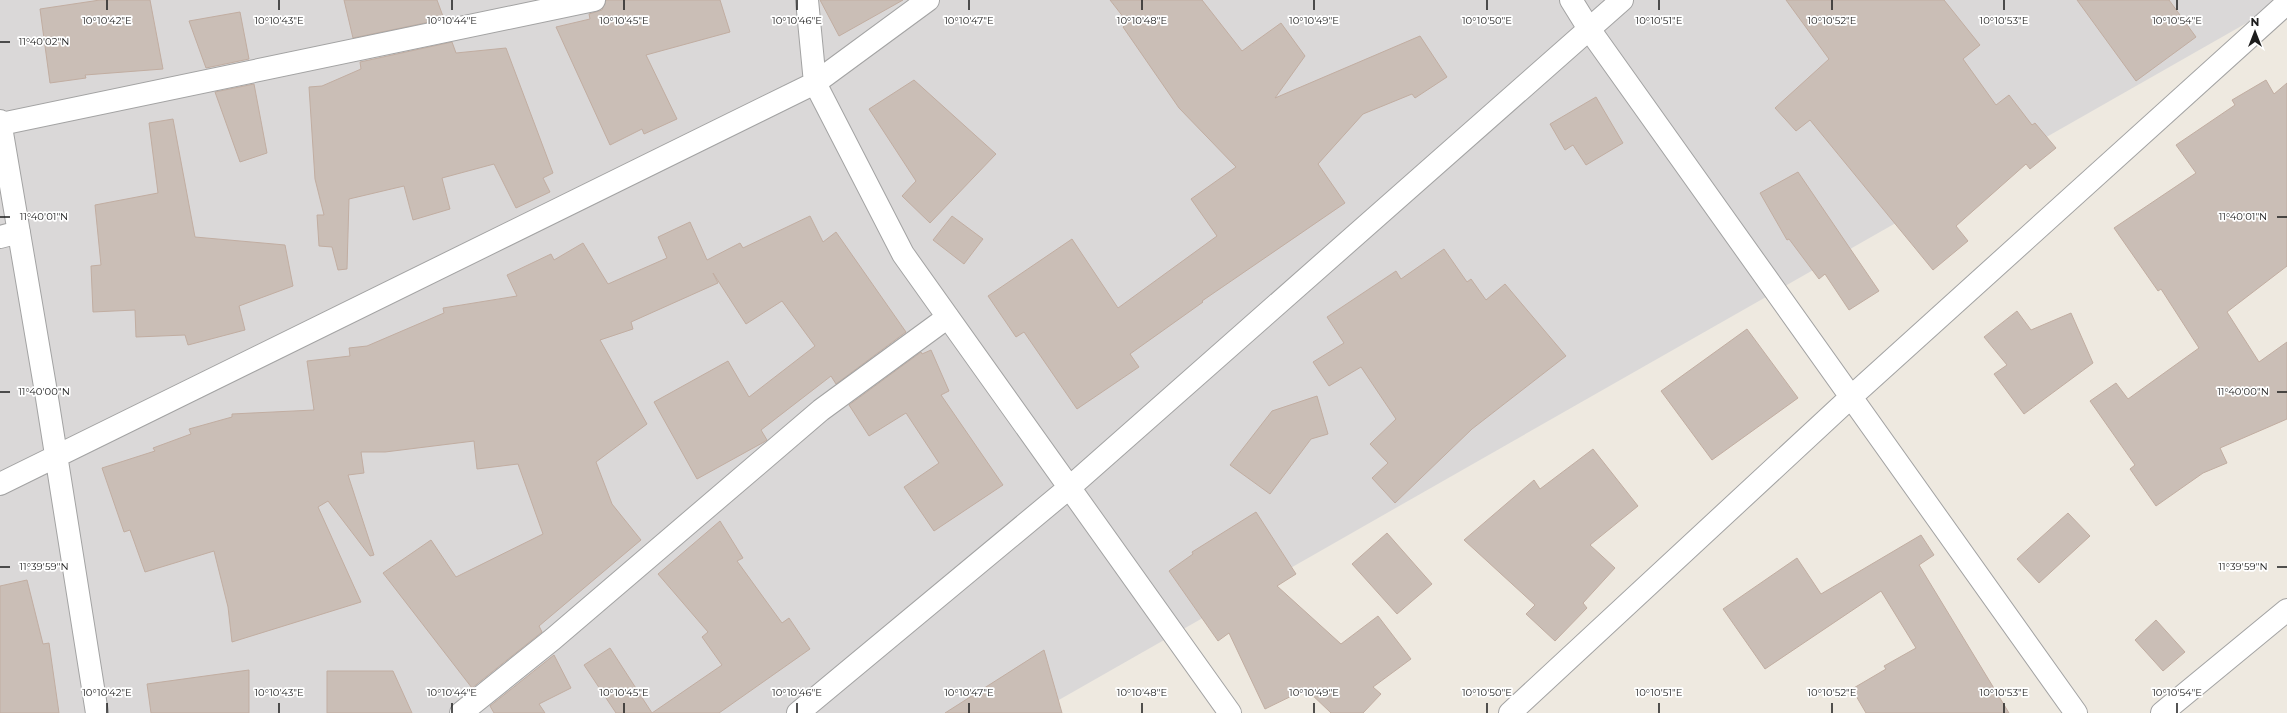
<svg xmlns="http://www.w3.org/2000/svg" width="2287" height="713" font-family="Montserrat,sans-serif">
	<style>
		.residential { fill: #dad8d8 }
		.building { fill: #cabeb6; stroke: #c1ada1 }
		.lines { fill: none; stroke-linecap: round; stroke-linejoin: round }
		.street-casing { stroke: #a3a3a3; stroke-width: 24 }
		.street { stroke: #fff; stroke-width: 22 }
		.ticks { fill: none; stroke: #1c1c1c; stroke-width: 1.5 }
		.ticks-label { font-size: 10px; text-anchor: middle; fill: #1c1c1c; stroke: #fff; stroke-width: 3.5; stroke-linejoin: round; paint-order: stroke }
	</style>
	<rect width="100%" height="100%" fill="#eee9e0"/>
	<!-- residential -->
	<path class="residential" d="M 0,0 L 2287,0 L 1036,713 L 0,713 Z"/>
	<!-- building -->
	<path class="building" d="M 100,0 L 150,0 L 163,69 L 85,75 L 86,78 L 50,83 L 40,9 Z
		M 344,0 L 437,0 L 444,19 L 353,38 Z
		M 606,0 L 720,0 L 730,32 L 646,55 L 677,119 L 644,134 L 642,129 L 610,145 L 556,27 L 590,19 L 589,14 L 602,10 Z
		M 820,0 L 903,0 L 839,36 Z
		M 1110,0 L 1202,0 L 1242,51 L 1281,23 L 1305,56 L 1275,98 L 1420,36 L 1447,77 L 1415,98 L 1412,94 L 1363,114 L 1318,164 L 1345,203 L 1202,301 L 1203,302 L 1130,354 L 1139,367 L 1077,409 L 1024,332 L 1016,337 L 988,296 L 1072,239 L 1118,308 L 1217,236 L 1191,199 L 1236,167 L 1179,108 L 1123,27 L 1128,23 Z
		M 1786,0 L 1944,0 L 1980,45 L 1963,59 L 1996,105 L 2009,95 L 2032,125 L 2035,123 L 2056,148 L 2030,169 L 2026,164 L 1956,226 L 1968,241 L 1933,270 L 1810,120 L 1796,131 L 1775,108 L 1829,59 Z
		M 2077,0 L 2169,0 L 2196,37 L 2136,81 Z
		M 240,12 L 249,59 L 206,68 L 189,21 Z
		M 452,42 L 456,53 L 506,48 L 553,173 L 543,178 L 550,192 L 516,208 L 494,164 L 442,178 L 450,209 L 413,220 L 404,186 L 349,199 L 347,269 L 338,270 L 332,247 L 319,246 L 317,215 L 324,215 L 315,179 L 309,87 L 322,86 L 361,69 L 360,62 Z
		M 914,80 L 996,154 L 930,223 L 902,196 L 916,181 L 869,109 Z
		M 2266,80 L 2274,94 L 2287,83 L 2287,266 L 2227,312 L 2259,362 L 2287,342 L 2287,419 L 2220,448 L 2227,463 L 2203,473 L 2156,506 L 2130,469 L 2135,465 L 2090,401 L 2116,383 L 2128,399 L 2199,348 L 2161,289 L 2158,291 L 2114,228 L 2196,173 L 2176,145 L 2235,105 L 2232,100 Z
		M 254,84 L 267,153 L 240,162 L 215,92 Z
		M 1596,97 L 1623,143 L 1586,165 L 1573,145 L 1565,150 L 1550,124 Z
		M 173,119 L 195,237 L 285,245 L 293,286 L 239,306 L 245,330 L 188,345 L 185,335 L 136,337 L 135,310 L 93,312 L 91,266 L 101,265 L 95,205 L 158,193 L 149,123 Z
		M 1798,172 L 1879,291 L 1849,310 L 1825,274 L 1819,279 L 1789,239 L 1787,240 L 1760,193 Z
		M 810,216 L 823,242 L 836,232 L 906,332 L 836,384 L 831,376 L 761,430 L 767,440 L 764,442 L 697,479 L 654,402 L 728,361 L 749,397 L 815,346 L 782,301 L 746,324 L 713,273 L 718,283 L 631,322 L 633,329 L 600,340 L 647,424 L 596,462 L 612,504 L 641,540 L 539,626 L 542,632 L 472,688 L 383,573 L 431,540 L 456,577 L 543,534 L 518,464 L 477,469 L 474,441 L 385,452 L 361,452 L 364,473 L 348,475 L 374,555 L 370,556 L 328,501 L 318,507 L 361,602 L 232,642 L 228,607 L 214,551 L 145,572 L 130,530 L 124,532 L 102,468 L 155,451 L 153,448 L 191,434 L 189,429 L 232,417 L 232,414 L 314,410 L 307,361 L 350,356 L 349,348 L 367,346 L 444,313 L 443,308 L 517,296 L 507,275 L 551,254 L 554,260 L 583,243 L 608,284 L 667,258 L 658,237 L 690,222 L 707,260 L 740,243 L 743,248 Z
		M 952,216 L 983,239 L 964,264 L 933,240 Z
		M 1444,249 L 1467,282 L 1471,279 L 1486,300 L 1505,284 L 1566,356 L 1472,429 L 1395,503 L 1372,478 L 1388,463 L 1370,444 L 1396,419 L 1361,367 L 1329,386 L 1313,362 L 1344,343 L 1327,317 L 1396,271 L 1401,279 Z
		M 2017,311 L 2031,330 L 2071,313 L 2093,363 L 2024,414 L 1994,374 L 2007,365 L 1984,337 Z
		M 1747,329 L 1798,398 L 1712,460 L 1661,391 Z
		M 931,350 L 949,391 L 941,395 L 1003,485 L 934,531 L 904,487 L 939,463 L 906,413 L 869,436 L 849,405 L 921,352 L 922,354 Z
		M 1317,396 L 1328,434 L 1311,439 L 1270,494 L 1230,465 L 1272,411 Z
		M 1593,449 L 1638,506 L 1590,545 L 1615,568 L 1583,603 L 1587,608 L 1555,641 L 1526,614 L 1535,605 L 1464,540 L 1534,480 L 1540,489 Z
		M 1256,512 L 1296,574 L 1277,586 L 1341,644 L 1378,616 L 1411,659 L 1373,687 L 1381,694 L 1363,713 L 1331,713 L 1306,689 L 1265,709 L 1229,633 L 1218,641 L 1169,571 L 1193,554 L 1192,552 Z
		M 2068,513 L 2090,536 L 2039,583 L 2017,559 Z
		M 720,521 L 743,558 L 737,561 L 782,623 L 789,618 L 810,649 L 719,713 L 652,713 L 722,665 L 702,637 L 708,632 L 658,574 Z
		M 1387,533 L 1432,584 L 1397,614 L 1352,564 Z
		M 1921,535 L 1934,555 L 1919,565 L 2009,713 L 1866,713 L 1852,689 L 1886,669 L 1884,666 L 1916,648 L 1881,591 L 1765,669 L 1723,609 L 1797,558 L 1821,594 Z
		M 27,580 L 43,644 L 49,643 L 59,713 L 0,713 L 0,586 Z
		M 2156,620 L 2185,652 L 2163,671 L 2135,640 Z
		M 610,648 L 652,713 L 616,713 L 584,665 Z
		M 1044,650 L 1062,713 L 945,713 Z
		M 554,655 L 571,688 L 539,704 L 545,713 L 494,713 L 490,706 Z
		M 249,670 L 249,713 L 151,713 L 147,684 Z
		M 327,671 L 393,671 L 412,713 L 327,713 Z"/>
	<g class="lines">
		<defs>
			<path id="street" d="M 807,0 L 815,83 L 903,254 L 1230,713
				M 1571,0 L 1589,29 L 2076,713
				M 0,121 L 47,398 L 97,713
				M 1,124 L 594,0
				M 0,237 L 19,232
				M 0,484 L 815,83 L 928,0
				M 461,713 L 553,639 L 821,410 L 948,317
				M 798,713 L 1070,487 L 1622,0
				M 1510,713 L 1851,397 L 2287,3
				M 2162,713 L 2287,610"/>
		</defs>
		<!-- street casing -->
		<use href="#street" class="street-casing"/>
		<!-- street -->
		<use href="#street" class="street"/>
	</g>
	<!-- ticks -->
	<path class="ticks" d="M 107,0 L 107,10M 279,0 L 279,10M 452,0 L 452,10M 624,0 L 624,10M 797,0 L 797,10M 969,0 L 969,10M 1142,0 L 1142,10M 1314,0 L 1314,10M 1487,0 L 1487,10M 1659,0 L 1659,10M 1832,0 L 1832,10M 2004,0 L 2004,10M 2177,0 L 2177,10M 0,42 L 10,42M 0,217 L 10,217M 2277,217 L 2287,217M 0,392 L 10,392M 2277,392 L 2287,392M 0,567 L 10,567M 2277,567 L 2287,567M 107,703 L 107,713M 279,703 L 279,713M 452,703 L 452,713M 624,703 L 624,713M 797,703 L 797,713M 969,703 L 969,713M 1142,703 L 1142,713M 1314,703 L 1314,713M 1487,703 L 1487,713M 1659,703 L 1659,713M 1832,703 L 1832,713M 2004,703 L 2004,713M 2177,703 L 2177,713"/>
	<g class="ticks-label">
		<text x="107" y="24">10°10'42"E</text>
		<text x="279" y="24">10°10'43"E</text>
		<text x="452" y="24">10°10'44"E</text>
		<text x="624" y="24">10°10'45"E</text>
		<text x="797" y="24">10°10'46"E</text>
		<text x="969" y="24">10°10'47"E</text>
		<text x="1142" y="24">10°10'48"E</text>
		<text x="1314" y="24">10°10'49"E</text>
		<text x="1487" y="24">10°10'50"E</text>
		<text x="1659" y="24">10°10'51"E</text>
		<text x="1832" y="24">10°10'52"E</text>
		<text x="2004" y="24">10°10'53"E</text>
		<text x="2177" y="24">10°10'54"E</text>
		<text x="44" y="45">11°40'02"N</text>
		<text x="44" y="220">11°40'01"N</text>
		<text x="2243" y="220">11°40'01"N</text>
		<text x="44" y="395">11°40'00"N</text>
		<text x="2243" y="395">11°40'00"N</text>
		<text x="44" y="570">11°39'59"N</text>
		<text x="2243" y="570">11°39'59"N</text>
		<text x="107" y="696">10°10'42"E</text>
		<text x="279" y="696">10°10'43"E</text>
		<text x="452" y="696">10°10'44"E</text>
		<text x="624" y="696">10°10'45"E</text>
		<text x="797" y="696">10°10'46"E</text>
		<text x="969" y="696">10°10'47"E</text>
		<text x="1142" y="696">10°10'48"E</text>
		<text x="1314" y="696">10°10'49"E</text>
		<text x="1487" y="696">10°10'50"E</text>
		<text x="1659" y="696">10°10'51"E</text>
		<text x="1832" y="696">10°10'52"E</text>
		<text x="2004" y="696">10°10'53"E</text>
		<text x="2177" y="696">10°10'54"E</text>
	</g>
	<!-- north arrow -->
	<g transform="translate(2255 32)" stroke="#ffffff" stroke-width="3" paint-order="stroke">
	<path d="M0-3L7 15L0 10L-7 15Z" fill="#1c1c1c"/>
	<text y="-6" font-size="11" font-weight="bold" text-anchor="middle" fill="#1c1c1c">N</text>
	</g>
</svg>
